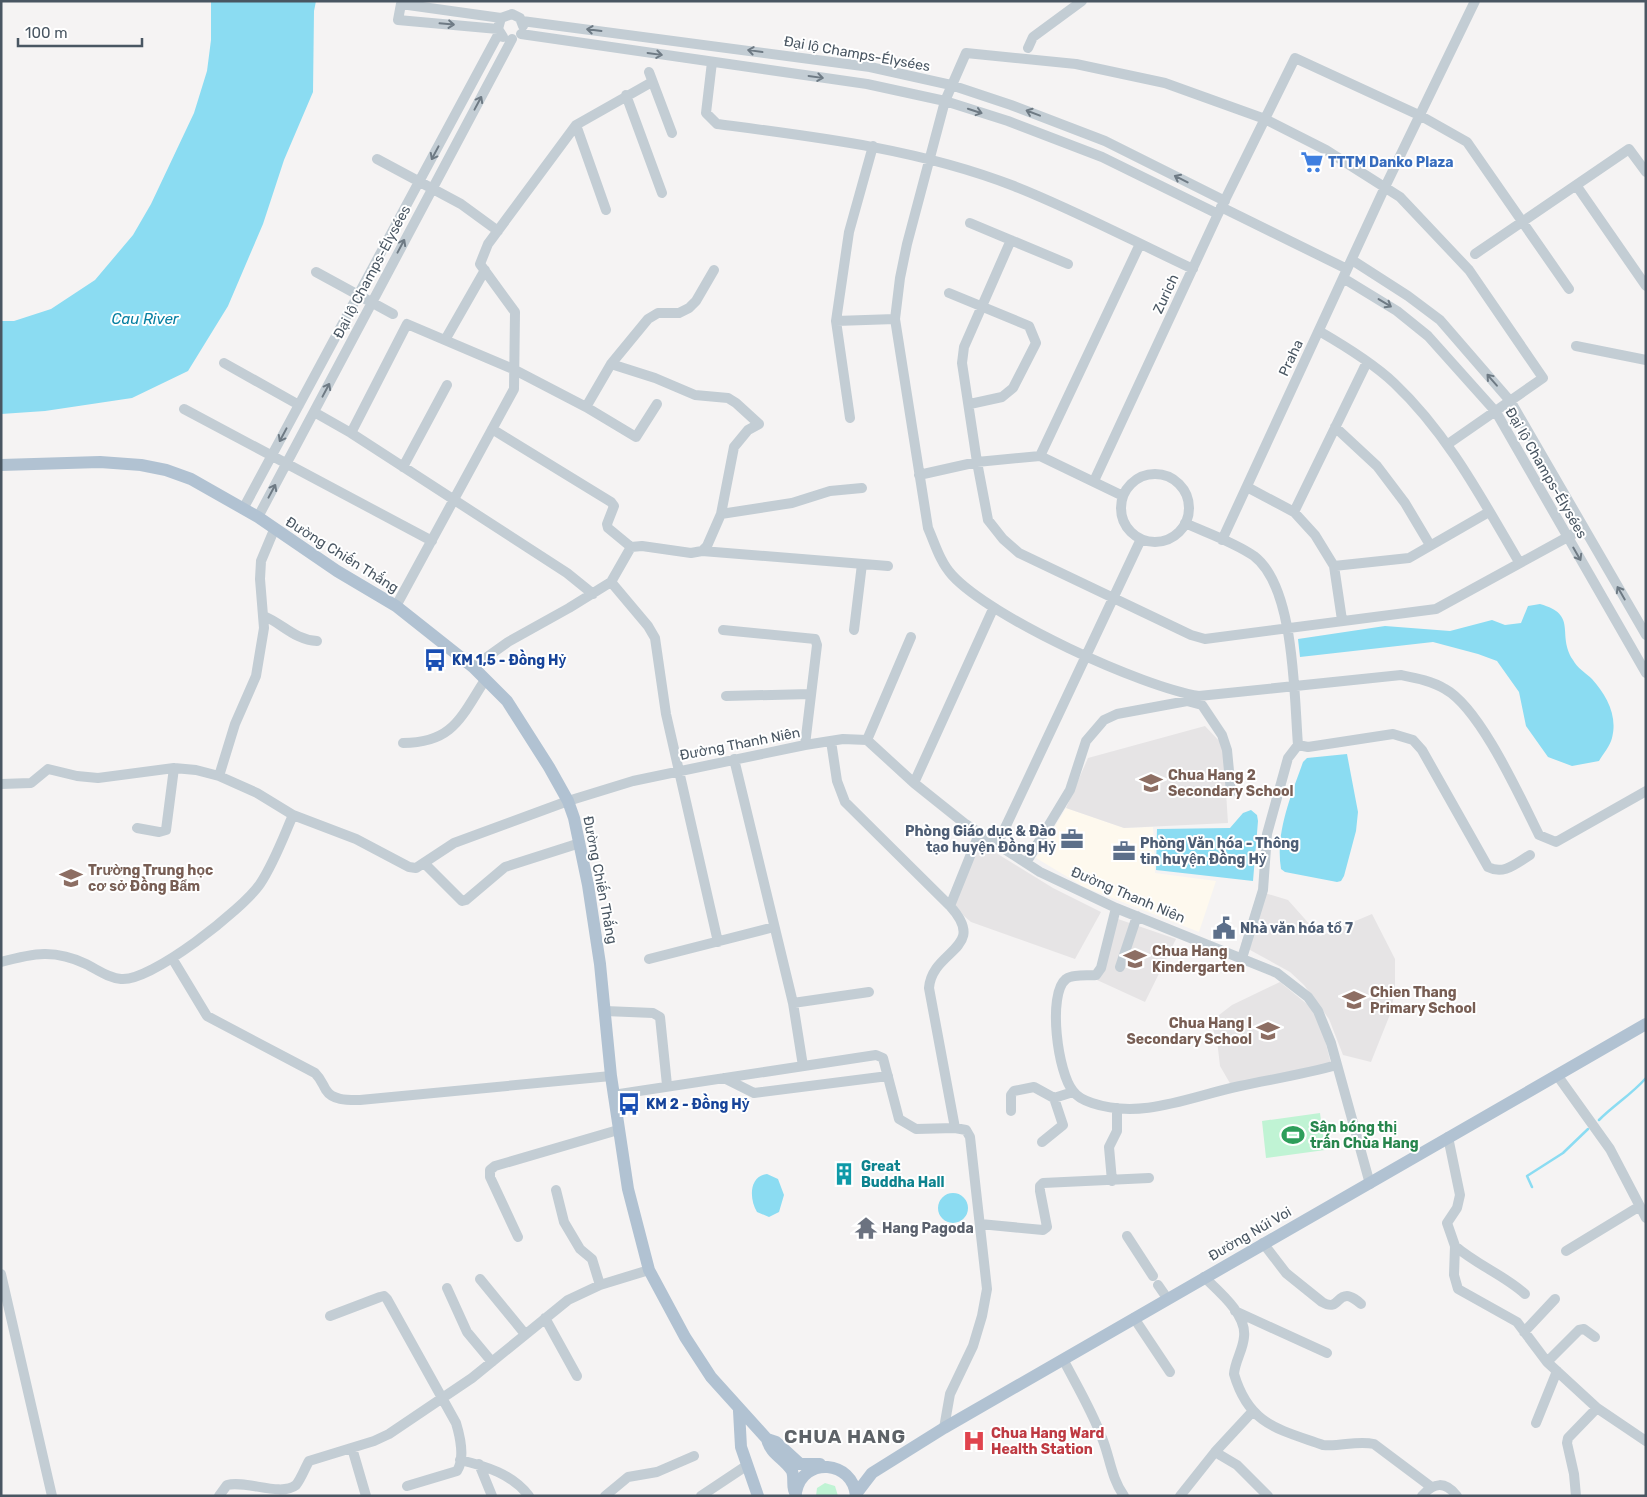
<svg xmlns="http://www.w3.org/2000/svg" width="1647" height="1497" font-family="Rubik,sans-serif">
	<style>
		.commercial { fill: #fef9ee }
		.education { fill: #e6e4e5 }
		.green { fill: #c0f3d4 }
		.water { fill: #8bdcf2 }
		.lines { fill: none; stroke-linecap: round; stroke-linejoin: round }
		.stream { stroke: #8bdcf2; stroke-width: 2.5 }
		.minor { stroke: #c3cdd4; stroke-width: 10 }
		.major { stroke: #b1c2d2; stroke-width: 12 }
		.oneway { stroke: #6e7a84 }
		.labels { text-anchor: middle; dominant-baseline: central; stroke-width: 4; stroke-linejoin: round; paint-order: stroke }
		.street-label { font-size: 14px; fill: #495662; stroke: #fff }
		.shop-label { font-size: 14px; font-weight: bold; fill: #366cbe; stroke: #fff; text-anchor: start }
		.transit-label { font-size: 14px; font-weight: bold; fill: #164399; stroke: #fff; text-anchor: start }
		.education-label { font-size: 14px; font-weight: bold; fill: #785e54; stroke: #fff; text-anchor: start }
		.service-label { font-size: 14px; font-weight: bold; fill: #4e5e75; stroke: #fff; text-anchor: start }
		.leisure-label { font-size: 14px; font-weight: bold; fill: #27864d; stroke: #fff; text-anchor: start }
		.culture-label { font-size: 14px; font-weight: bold; fill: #0d838f; stroke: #fff; text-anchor: start }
		.worship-label { font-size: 14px; font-weight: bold; fill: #5b616d; stroke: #fff; text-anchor: start }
		.health-label { font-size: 14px; font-weight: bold; fill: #be3a42; stroke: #fff; text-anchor: start }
		.water-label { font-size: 15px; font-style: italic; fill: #067fa1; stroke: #fff }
		.district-label { font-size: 19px; font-weight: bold; letter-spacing: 1px; fill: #5e6368; stroke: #fff }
	</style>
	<rect width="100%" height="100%" fill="#f5f3f3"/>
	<!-- commercial -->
	<path class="commercial" d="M 1066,808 L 1124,828 L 1153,827 L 1155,873 L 1216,881 L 1199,932 L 1084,887 L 1036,858 Z"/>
	<!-- education -->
	<path class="education" d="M 1205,726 L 1223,745 L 1228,823 L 1124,828 L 1066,808 L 1088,758 Z
		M 980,843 L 1053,888 L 1101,912 L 1075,959 L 971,922 L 964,916 L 952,901 Z
		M 1258,891 L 1288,900 L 1320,936 L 1372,914 L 1395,959 L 1395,988 L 1391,1012 L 1371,1062 L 1343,1055 L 1329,1019 L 1304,985 L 1290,972 L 1241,945 Z
		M 1118,919 L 1176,939 L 1145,1002 L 1097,980 Z
		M 1280,982 L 1313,1009 L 1325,1040 L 1331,1064 L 1231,1085 L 1220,1066 L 1217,1040 L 1210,1022 L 1232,1005 Z"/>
	<!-- green -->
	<path class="green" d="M 1320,1113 L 1325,1150 L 1266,1158 L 1262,1121 Z
		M 825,1483 L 835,1486 L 838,1496 L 816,1496 L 817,1488 Z"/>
	<!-- water -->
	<path class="water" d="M 211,1 L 316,1 L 314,11 L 313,92 L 284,160 L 263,224 L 228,306 L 188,371 L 132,398 L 45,411 L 1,414 L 1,321 L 14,321 L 51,309 L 95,280 L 133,235 L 151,204 L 194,113 L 207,71 L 211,40 Z
		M 1540,604 C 1579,615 1556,634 1573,660 C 1577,668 1586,673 1592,679 C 1606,695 1618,715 1612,738 C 1610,746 1603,754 1599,761 L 1572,766 L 1548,757 L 1526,726 L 1519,692 L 1497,661 L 1478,654 L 1433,642 L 1300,657 L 1298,639 L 1385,626 L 1450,631 L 1492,620 L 1505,625 L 1521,623 L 1528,606 Z
		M 1347,754 L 1358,812 L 1356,831 L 1344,876 L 1341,881 L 1337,882 L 1285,872 L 1281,869 C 1275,833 1291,796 1303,762 L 1307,758 Z
		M 1251,810 L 1257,815 L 1258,821 L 1253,881 L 1156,870 L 1157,829 L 1230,828 L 1243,813 Z
		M 767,1174 L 778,1179 L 784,1195 L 779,1212 L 769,1217 L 757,1212 C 749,1199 749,1176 767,1174 Z
		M938 1208a15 15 0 1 1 30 0a15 15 0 1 1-30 0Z"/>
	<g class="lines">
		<!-- stream -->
		<path class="stream" d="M 1599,1120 C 1614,1105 1632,1094 1646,1078
			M 1532,1187 L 1527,1176 L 1563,1153 L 1588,1129"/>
		<!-- minor -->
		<path class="minor" d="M 501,18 L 498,29 L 503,37
			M 522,21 L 870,67 L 951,85 L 1011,105 L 1105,141 L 1225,201
			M 498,29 L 398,20 L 401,4 L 501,18 L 512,14 L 520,18 L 523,26
			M 521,34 L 867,84 L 945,101 L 1008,121 L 1102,157 L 1218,214
			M 1028,48 L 1033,37 L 1082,1
			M 712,62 L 706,113 L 717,124 C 817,137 919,149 1014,186 C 1075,210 1133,241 1193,269
			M 649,72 L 672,133
			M 626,95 L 662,193
			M 576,125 L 606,210
			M 377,159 L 461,204 L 498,231
			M 1576,185 L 1646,286
			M 1221,207 L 1347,269
			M 970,223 L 1068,264
			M 1011,240 L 964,347 L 962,363 L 977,462 L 988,520 L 1003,539 L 1019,553 L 1191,635 L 1205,639 L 1436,609 L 1584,528
			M 1475,254 L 1629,149 L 1646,172
			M 1352,260 L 1408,296 L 1440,320 L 1511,402 L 1646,635
			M 316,272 L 393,314
			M 1343,278 L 1397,311 L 1428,336 L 1496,412 L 1646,673
			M 949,293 L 1029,326 L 1036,343 L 1013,388 L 1002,397 L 970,404
			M 836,321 L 895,319
			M 1319,331 C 1345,346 1373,363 1394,383 C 1448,434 1482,499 1519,562
			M 445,340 L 485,270
			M 1576,346 L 1646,360
			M 224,363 L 299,405
			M 586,407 L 611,364 L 648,319 L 658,313 L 679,313 L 689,308 L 696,301 L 714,270
			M 184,409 L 432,541
			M 314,412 L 351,433 L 567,573 L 593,594
			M 850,418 L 836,321 L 849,232 L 873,146
			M 1335,427 L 1377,466 L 1405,503 L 1430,545
			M 492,429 L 611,502 L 614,506 L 607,524 L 608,528 L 631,547
			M 351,433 L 407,324 L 513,369 L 586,407 L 636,437 L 657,404
			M 1448,444 L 1543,378 L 1469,270 L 1400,197 L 1326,150 L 1265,119 L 1165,83 L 1076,64 L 966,53 L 945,101 L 907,244 L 900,278 L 895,319 L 928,528 C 935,544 940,562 952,575 C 991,618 1142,687 1199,696 L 1401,675 C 1416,678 1432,681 1445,689 C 1480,708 1520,797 1539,835 L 1556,842 L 1646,791
			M 1040,456 L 1140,244
			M 403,467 L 447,385
			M1121 508a34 34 0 1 1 68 0a34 34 0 1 1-68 0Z
			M 919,475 L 977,462 L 1040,456 L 1123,496
			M 1094,481 L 1218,214 L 1295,58 L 1421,116 L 1467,142 L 1569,289
			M 1247,487 L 1294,512 L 1315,535 L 1334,566 L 1342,620
			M 243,509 L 499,33
			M 1294,512 L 1367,362
			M 721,514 L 792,503 L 830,491 L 862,488
			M 258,517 L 512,39
			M 1185,523 C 1207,533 1234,542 1254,556 C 1295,587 1294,696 1298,745 L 1308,747 L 1393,734 L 1413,740 L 1422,750 L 1488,867 C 1504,875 1515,864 1530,855
			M 1222,540 L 1385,187 L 1475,1
			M 702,551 L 888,566
			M 1334,566 L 1409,558 L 1489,512
			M 611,582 L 648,626 L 655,638 L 666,714 L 718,942
			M 396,606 L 514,389 L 515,312 L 480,264 L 488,244 L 576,125 L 652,82
			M 264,616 C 283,624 295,640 317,641
			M 723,630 L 815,639 L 817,645 L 805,745
			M 854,630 L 862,564
			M 473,667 L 508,642 L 569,608 L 611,582 L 631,547 L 642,546 L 691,553 L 702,551 L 707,546 L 721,514 L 734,447 L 748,430 L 759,424 L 736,403 L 728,398 L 695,395 L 655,378 L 611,364
			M 726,696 L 810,694
			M 867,740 L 911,637
			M 831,741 L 837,781 L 845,802 L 950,906 C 989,949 932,949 929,988 L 955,1128 L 966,1130 L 970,1137 L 987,1289 L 982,1316 L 973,1346 L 950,1394 L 944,1428
			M 403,743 C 453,743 461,717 485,680
			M 734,759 L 793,1003 L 803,1066
			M 219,776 L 235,724 L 256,676 L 264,628 L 260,579 L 261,561 L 274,530
			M 914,783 L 993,609
			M 1,784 L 31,783 L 48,769 L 77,776 L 98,778 L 174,768 L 196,770 L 219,776 L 257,793 L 293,815 L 356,839 L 409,867 L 416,868 L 454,843 L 568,801 L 633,781 L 805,745 L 843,739 L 867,740 L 914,783 L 964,823 L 1040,872 L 1116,908 L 1277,973 L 1308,997 L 1318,1011 L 1331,1043 L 1370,1184
			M 137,828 L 159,832 L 166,830 L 174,768
			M 997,845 L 1141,539
			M 1026,863 L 1070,790 L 1086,741 L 1104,720 L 1117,714 L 1187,701 L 1202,705 L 1222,735 L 1227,750 L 1231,792
			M 425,864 L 462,901 L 466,900 L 505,867 L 580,843
			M 950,906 L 979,834
			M 1116,908 L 1101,968 L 1096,975 C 1087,976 1073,974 1066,979 C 1047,994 1058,1074 1073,1091 C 1077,1097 1086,1101 1092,1103 C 1142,1120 1192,1096 1240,1086 C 1273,1079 1305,1074 1337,1065
			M 172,958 L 207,1016 L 315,1073 C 321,1079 322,1083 326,1090 C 333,1101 349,1100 360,1100 L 611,1076
			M 1242,958 L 1263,890 L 1267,834 L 1288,758 L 1298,745
			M 649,959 L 774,927
			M 1,962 C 34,953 55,949 86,964 C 98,970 108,978 121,979 C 151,982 243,909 260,884 C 274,863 283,838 293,815
			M 1120,967 L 1137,916
			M 793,1003 L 869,992
			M 605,1011 L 653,1013 L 660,1017 L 667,1085
			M 1557,1075 L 1610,1149 L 1646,1218
			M 724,1078 L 754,1093 L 888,1076
			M 613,1095 L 876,1055 L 883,1058 L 899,1119 L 916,1129 L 955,1128
			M 1011,1111 L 1011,1095 L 1014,1091 L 1034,1087 L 1054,1098
			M 1448,1137 L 1460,1195 L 1457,1208 L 1447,1223 L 1455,1246 L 1454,1275 L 1458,1289 L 1517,1322 L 1547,1362 L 1597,1408 L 1646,1441
			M 1042,1142 L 1063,1125 L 1054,1098 L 1073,1092
			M 1112,1181 L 1109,1147 L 1117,1131 L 1117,1108
			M 556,1190 L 564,1222 L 580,1249 L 592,1259 L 600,1285
			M 980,1224 L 1043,1230 L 1047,1227 L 1040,1191 L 1040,1186 L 1043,1183 L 1149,1178
			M 1127,1236 L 1153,1276
			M 518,1237 L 490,1177 L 490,1170 L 495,1166 L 618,1130
			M 1263,1243 L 1286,1273 L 1322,1302 C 1338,1311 1336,1296 1347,1296 C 1351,1296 1358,1301 1361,1304
			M 1455,1246 C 1477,1265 1504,1275 1525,1294
			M 1566,1251 L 1640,1206
			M 1,1274 L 52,1496
			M 1204,1277 C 1218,1291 1247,1314 1244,1337 C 1243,1350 1235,1361 1234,1374 C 1249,1425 1278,1429 1323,1445 C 1340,1447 1357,1440 1374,1444 L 1430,1486
			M 480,1279 L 525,1334
			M 1158,1285 L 1167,1298
			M 447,1288 L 467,1332 L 492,1362
			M 1235,1311 L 1327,1353
			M 330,1316 L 380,1297 L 384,1296 L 387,1299 L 456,1423 C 460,1436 465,1459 457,1471 L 407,1486
			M 545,1318 L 577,1376
			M 1134,1318 L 1170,1372
			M 1524,1332 L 1555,1299
			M 1064,1361 C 1077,1386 1092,1411 1102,1438 C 1110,1457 1111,1478 1124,1496
			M 1547,1362 L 1579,1330 L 1584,1329 L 1595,1337
			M 1536,1423 L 1557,1371
			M 352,1448 L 366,1496
			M 1215,1452 L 1237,1465 L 1268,1496
			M 460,1460 C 486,1466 512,1474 529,1496
			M 479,1464 L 492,1496
			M 219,1496 L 227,1485 C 246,1480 281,1497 296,1485 C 301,1479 305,1468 309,1461 L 374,1441 L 389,1434 L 472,1378 L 568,1300 L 600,1285 L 649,1270
			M 605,1496 L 628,1477 L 657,1472 L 694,1456
			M 701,1496 L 746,1466
			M 1180,1496 L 1215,1452 L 1253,1411
			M 1422,1496 C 1434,1482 1445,1481 1457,1496
			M 1576,1496 L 1574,1474 L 1567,1443 L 1568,1438 L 1597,1408"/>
		<!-- major -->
		<path class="major" d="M 1,465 L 100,462 L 141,465 L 166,470 L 191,479 L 258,517 L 337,571 L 396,606 L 473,667 L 507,701 L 549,767 L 568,801 L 574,818 L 588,885 L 600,964 L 611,1076 L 628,1189 L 649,1270 L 685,1337 L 711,1377 L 767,1439 C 770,1454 785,1459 792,1471 C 795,1479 791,1488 796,1494
			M 739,1411 L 741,1447 L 758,1496
			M 767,1439 L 776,1442 L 800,1464 L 820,1464
			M 796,1492 C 803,1456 853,1460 856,1496
			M 856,1494 L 872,1473 L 944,1428 L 1646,1024"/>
	</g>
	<!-- one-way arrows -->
	<defs><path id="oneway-shaft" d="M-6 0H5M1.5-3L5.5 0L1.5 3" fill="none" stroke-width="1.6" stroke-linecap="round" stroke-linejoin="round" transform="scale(1.25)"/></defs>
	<g class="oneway">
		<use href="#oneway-shaft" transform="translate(447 24) rotate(5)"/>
		<use href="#oneway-shaft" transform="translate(594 30) rotate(-173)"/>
		<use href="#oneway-shaft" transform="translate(755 51) rotate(-172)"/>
		<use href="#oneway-shaft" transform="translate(655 54) rotate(8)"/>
		<use href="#oneway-shaft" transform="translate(816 77) rotate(8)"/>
		<use href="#oneway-shaft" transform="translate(478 103) rotate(-62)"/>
		<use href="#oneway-shaft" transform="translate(975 111) rotate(18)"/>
		<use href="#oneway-shaft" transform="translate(1033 113) rotate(-159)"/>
		<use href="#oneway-shaft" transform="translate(435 153) rotate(118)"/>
		<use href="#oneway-shaft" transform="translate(1181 179) rotate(-153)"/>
		<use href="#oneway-shaft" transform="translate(401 246) rotate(-62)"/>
		<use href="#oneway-shaft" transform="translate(1385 303) rotate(31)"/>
		<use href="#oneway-shaft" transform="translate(1492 380) rotate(-131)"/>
		<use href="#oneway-shaft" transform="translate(326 390) rotate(-62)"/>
		<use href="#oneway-shaft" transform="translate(283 435) rotate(118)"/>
		<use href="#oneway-shaft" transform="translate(272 491) rotate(-62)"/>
		<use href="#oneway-shaft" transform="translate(1577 554) rotate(60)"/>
		<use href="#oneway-shaft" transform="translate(1621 593) rotate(-120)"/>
	</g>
	<!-- icons -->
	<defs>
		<symbol id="supermarket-bare" viewBox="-9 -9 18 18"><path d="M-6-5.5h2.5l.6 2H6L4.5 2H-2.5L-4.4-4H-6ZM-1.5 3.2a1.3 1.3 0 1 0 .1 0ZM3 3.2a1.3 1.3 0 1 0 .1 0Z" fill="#3f7fe0" stroke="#fff" stroke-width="2.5" paint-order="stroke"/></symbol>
		<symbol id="bus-bare" viewBox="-9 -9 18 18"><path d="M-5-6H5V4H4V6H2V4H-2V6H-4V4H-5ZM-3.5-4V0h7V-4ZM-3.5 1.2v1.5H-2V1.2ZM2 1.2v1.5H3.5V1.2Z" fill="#1a4fb4" stroke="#fff" stroke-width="2.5" paint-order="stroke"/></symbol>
		<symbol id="school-bare" viewBox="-9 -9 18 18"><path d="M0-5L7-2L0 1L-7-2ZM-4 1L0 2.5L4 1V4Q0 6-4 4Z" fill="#8d6e63" stroke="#fff" stroke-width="2.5" paint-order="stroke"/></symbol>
		<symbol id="office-bare" viewBox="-9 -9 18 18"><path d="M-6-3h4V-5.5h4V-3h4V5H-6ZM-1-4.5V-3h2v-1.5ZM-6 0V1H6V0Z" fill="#5c6f8a" stroke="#fff" stroke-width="2.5" paint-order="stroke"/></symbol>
		<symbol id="civic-bare" viewBox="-9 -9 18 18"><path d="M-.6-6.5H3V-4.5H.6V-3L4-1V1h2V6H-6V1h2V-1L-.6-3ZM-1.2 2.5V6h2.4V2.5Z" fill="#5c6f8a" stroke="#fff" stroke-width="2.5" paint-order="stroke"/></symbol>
		<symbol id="stadium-bare" viewBox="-9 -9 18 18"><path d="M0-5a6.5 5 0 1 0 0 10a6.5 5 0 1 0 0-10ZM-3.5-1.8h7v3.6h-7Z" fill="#2e9e5b" stroke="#fff" stroke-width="2.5" paint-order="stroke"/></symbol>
		<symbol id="building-bare" viewBox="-9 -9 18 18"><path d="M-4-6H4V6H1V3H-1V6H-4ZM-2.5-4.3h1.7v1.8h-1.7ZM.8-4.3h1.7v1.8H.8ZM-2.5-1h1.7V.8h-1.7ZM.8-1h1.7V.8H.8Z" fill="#0f9aa8" stroke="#fff" stroke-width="2.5" paint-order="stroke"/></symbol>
		<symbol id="temple-bare" viewBox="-9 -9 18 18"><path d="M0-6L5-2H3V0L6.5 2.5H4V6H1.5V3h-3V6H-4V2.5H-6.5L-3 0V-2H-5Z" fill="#6b7280" stroke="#fff" stroke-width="2.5" paint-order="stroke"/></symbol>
		<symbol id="hospital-bare" viewBox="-9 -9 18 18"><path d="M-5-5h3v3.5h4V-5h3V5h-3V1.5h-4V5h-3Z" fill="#e0444e" stroke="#fff" stroke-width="2.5" paint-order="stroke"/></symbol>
	</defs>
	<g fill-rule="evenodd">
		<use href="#supermarket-bare" x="1296" y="146" width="32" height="32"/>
		<use href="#bus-bare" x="419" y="644" width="32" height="32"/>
		<use href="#school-bare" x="1135" y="767" width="32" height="32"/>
		<use href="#office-bare" x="1056" y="823" width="32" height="32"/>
		<use href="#office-bare" x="1108" y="835" width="32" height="32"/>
		<use href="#school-bare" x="55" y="862" width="32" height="32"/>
		<use href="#civic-bare" x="1208" y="912" width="32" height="32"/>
		<use href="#school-bare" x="1119" y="943" width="32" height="32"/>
		<use href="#school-bare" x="1338" y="984" width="32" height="32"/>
		<use href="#school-bare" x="1252" y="1015" width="32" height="32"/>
		<use href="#bus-bare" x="613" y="1088" width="32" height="32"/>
		<use href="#stadium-bare" x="1277" y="1119" width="32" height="32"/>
		<use href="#building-bare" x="828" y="1158" width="32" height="32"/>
		<use href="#temple-bare" x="850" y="1212" width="32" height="32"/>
		<use href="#hospital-bare" x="958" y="1425" width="32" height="32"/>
	</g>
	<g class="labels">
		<!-- street labels -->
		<g class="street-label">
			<text transform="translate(857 54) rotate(10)">Đại lộ Champs-Élysées</text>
			<text transform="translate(372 272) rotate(-62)">Đại lộ Champs-Élysées</text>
			<text transform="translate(1166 294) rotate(-65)">Zurich</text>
			<text transform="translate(1291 358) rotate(-65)">Praha</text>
			<text transform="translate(1546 473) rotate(60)">Đại lộ Champs-Élysées</text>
			<text transform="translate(342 555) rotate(32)">Đường Chiến Thắng</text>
			<text transform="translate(740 744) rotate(-11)">Đường Thanh Niên</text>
			<text transform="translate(600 880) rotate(79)">Đường Chiến Thắng</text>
			<text transform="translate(1128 895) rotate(23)">Đường Thanh Niên</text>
			<text transform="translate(1250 1234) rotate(-30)">Đường Núi Voi</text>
		</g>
		<!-- shop labels -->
		<g class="shop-label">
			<text x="1328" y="162">TTTM Danko Plaza</text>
		</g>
		<!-- transit labels -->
		<g class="transit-label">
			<text x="452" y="660">KM 1,5 - Đồng Hỷ</text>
			<text x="646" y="1104">KM 2 - Đồng Hỷ</text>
		</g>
		<!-- education labels -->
		<g class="education-label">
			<text x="1168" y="775">Chua Hang 2<tspan x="1168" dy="16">Secondary School</tspan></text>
			<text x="88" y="870">Trường Trung học<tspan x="88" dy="16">cơ sở Đồng Bẩm</tspan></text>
			<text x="1152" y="951">Chua Hang<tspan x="1152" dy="16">Kindergarten</tspan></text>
			<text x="1370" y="992">Chien Thang<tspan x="1370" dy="16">Primary School</tspan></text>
			<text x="1252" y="1023" text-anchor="end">Chua Hang I<tspan x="1252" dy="16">Secondary School</tspan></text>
		</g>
		<!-- service labels -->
		<g class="service-label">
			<text x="1056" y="831" text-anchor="end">Phòng Giáo dục &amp; Đào<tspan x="1056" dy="16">tạo huyện Đồng Hỷ</tspan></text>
			<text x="1140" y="843">Phòng Văn hóa - Thông<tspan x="1140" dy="16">tin huyện Đồng Hỷ</tspan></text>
			<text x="1240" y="928">Nhà văn hóa tổ 7</text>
		</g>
		<!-- leisure labels -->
		<g class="leisure-label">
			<text x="1310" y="1127">Sân bóng thị<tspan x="1310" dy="16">trấn Chùa Hang</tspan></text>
		</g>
		<!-- culture labels -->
		<g class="culture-label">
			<text x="861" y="1166">Great<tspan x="861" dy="16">Buddha Hall</tspan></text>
		</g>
		<!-- worship labels -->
		<g class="worship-label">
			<text x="882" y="1228">Hang Pagoda</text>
		</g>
		<!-- health labels -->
		<g class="health-label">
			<text x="991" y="1433">Chua Hang Ward<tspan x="991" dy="16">Health Station</tspan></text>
		</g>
		<!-- water labels -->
		<g class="water-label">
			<text x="145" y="319">Cau River</text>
		</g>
		<!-- district labels -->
		<g class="district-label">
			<text x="845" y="1436">CHUA HANG</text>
		</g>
	</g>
	<!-- border -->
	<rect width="1647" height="1497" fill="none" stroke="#495662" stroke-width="5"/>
	<!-- scale -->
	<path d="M18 38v8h124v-8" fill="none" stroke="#495662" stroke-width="2.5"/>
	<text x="25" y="38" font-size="15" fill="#495662" stroke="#ffffff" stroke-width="4" paint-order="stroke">100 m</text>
</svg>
